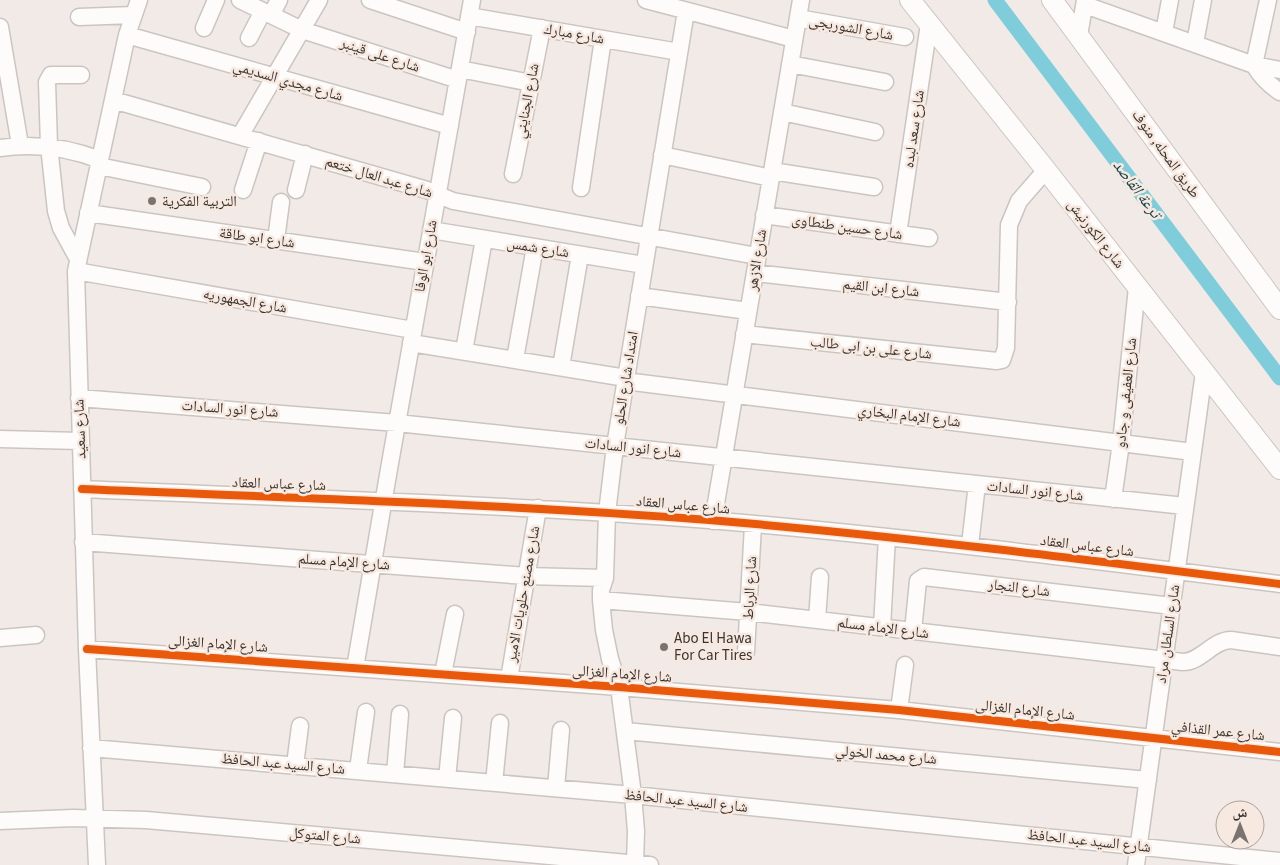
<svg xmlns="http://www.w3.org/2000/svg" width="1280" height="865" font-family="'Source Sans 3','Noto Naskh Arabic',sans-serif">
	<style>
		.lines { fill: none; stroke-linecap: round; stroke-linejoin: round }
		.canal { stroke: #7fccda; stroke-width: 15 }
		.minor-casing { stroke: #cbc5c1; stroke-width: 19 }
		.major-casing { stroke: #cbc5c1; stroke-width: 22 }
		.minor { stroke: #fdfcfb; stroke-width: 16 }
		.major { stroke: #fdfcfb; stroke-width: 20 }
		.cycleway-casing { stroke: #f8e9e0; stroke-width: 11 }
		.cycleway { stroke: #e8590c; stroke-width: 8 }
		.poi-dot { fill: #7a7470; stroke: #f8e9e0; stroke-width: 2 }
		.labels { text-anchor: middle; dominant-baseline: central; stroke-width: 5; stroke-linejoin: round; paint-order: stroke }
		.street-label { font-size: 15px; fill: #393430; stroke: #f8e9e0 }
		.poi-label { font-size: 15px; fill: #393430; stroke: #f8e9e0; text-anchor: start }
		.water-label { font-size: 16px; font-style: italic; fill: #0f434c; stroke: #f8e9e0 }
	</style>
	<rect width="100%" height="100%" fill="#f2eae6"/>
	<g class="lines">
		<!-- canal -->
		<path class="canal" d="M 995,0 L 1280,378"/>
		<defs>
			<path id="minor" d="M 240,0 L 302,30 L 458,80
				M 370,0 L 467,32
				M 646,0 L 794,39
				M 1085,5 L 1254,65 L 1280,70
				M 271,15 L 279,0
				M 469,16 L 679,52
				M 79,17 L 134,15
				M 798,18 L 905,37
				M 0,27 L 20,145
				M 204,28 L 216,0
				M 1164,32 L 1170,0
				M 127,35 L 450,126
				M 1079,36 L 1085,0
				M 249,38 L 263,11
				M 1195,43 L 1203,0
				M 790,64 L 885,82
				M 1254,65 L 1268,0
				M 1254,65 C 1261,77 1268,84 1280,92
				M 460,69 L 531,83
				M 113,100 L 427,190 L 453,201 L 757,256
				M 782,112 L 875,132
				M 240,136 L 319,0
				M 0,148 C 35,143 67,147 100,160
				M 662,155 L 771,178
				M 99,166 L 202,187
				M 772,171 L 874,187
				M 513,174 L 542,28
				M 581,188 L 603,39
				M 243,190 L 259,141
				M 296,190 L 305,154
				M 88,213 L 425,262
				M 764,215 L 929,238
				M 431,230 L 644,265
				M 898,234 L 929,24
				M 276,240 L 281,202
				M 78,259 L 61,228 L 56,211 L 49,146 L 47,82 L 51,75 L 81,75
				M 76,271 L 413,330
				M 755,273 L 1008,302
				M 639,296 L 748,311
				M 744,334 L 997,361 L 1002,360 L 1006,348 L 1009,225 L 1019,201 L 1046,170
				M 411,343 L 626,378
				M 464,351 L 484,239
				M 515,359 L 535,247
				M 561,367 L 580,255
				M 625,381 L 1193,452
				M 79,398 L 397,423 L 1185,506
				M 0,439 L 80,441
				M 82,489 C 291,498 501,504 709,520 C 900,536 1090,560 1280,584
				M 1113,499 L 1121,443 L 1137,287
				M 713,521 L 801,0
				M 83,542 L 526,576 L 605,578
				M 970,545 L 977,484
				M 601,600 L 748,612 L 1183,662 C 1201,662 1213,640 1231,640 L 1280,647
				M 817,620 L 820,577
				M 882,627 L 887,537
				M 913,631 L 918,581 L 924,577 L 1172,606
				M 0,638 L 36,635
				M 87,649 L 619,687 L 899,710 L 1280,752
				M 746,652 L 753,525
				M 355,668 L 389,469 L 472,0
				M 443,674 L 455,614
				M 509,679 L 538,508
				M 899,710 L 905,665
				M 625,731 L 1148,780
				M 91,748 L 633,795 L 1280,861
				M 295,765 L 300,726
				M 358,770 L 366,712
				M 395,774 L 400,714
				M 447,779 L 453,718
				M 494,783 L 500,723
				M 556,788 L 561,730
				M 0,821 L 73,818 L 146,820 L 650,865
				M 97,865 L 87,649 L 76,271 L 127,35 L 139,0
				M 635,865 L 636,831 L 633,795 L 619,687 L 610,659 L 604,630 L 601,600 L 601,590 L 605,578 L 607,513 L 615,446 L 686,11
				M 1136,865 L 1204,372"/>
			<path id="major" d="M 910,0 L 1046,170 L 1280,469
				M 1052,0 L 1280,309"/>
		</defs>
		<!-- minor casing -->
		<use href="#minor" class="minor-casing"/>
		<!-- major casing -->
		<use href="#major" class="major-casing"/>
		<!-- minor -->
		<use href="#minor" class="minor"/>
		<!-- major -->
		<use href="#major" class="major"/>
		<defs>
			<path id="cycleway" d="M 82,489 C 291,498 501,504 709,520 C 900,536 1090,560 1280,584
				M 87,649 L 619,687 L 899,710 L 1280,752"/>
		</defs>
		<!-- cycleway casing -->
		<use href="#cycleway" class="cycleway-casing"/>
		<!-- cycleway -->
		<use href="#cycleway" class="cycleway"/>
	</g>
	<!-- markers -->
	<g class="poi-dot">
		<circle cx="152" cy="201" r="5"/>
		<circle cx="664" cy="647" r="5"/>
	</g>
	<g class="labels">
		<!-- street labels -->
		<g class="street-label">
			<text transform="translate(851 28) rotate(10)">شارع الشوربجى</text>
			<text transform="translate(574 34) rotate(10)">شارع مبارك</text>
			<text transform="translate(380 55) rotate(18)">شارع على قينبر</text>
			<text transform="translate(288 81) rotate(16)">شارع مجدي السديمي</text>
			<text transform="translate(527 101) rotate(-79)">شارع الجنايني</text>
			<text transform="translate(914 129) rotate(-82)">شارع سعد لبده</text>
			<text transform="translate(1166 154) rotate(54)">طريق المحله, منوف</text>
			<text transform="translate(379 177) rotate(17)">شارع عبد العال ختعم</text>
			<text transform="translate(847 227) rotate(8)">شارع حسين طنطاوى</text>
			<text transform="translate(1096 234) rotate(52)">شارع الكورنيش</text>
			<text transform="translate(257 238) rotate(8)">شارع ابو طاقة</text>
			<text transform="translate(538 248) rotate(9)">شارع شمس</text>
			<text transform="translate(426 256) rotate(-80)">شارع ابو الوفا</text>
			<text transform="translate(757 260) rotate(-81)">شارع الازهر</text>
			<text transform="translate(881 288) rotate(6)">شارع ابن القيم</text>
			<text transform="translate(245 301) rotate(10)">شارع الجمهوريه</text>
			<text transform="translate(871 348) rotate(6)">شارع على بن ابى طالب</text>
			<text transform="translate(626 378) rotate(-81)">امتداد شارع الحلو</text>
			<text transform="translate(1126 393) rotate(-84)">شارع العفيفى و جادو</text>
			<text transform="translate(230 409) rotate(4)">شارع انور السادات</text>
			<text transform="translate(909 416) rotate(7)">شارع الإمام البخاري</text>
			<text transform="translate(80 429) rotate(-92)">شارع سعيد</text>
			<text transform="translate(633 448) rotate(6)">شارع انور السادات</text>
			<text transform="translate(279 484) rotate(2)">شارع عباس العقاد</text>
			<text transform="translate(1035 491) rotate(6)">شارع انور السادات</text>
			<text transform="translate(683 505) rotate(5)">شارع عباس العقاد</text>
			<text transform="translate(1087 546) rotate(7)">شارع عباس العقاد</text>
			<text transform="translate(344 562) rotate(4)">شارع الإمام مسلم</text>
			<text transform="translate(750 588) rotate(-87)">شارع الرباط</text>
			<text transform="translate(1019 588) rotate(7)">شارع النجار</text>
			<text transform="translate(523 594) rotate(-80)">شارع مصنع حلويات الامير</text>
			<text transform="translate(883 628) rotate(7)">شارع الإمام مسلم</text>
			<text transform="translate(1168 634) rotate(-82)">شارع السلطان مراد</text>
			<text transform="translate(218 644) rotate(4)">شارع الإمام الغزالى</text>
			<text transform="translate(622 674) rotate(4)">شارع الإمام الغزالى</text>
			<text transform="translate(1025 710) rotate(6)">شارع الإمام الغزالى</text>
			<text transform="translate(1218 731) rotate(6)">شارع عمر القذافي</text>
			<text transform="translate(886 755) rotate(5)">شارع محمد الخولي</text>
			<text transform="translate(283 764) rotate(5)">شارع السيد عبد الحافظ</text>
			<text transform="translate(686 801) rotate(6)">شارع السيد عبد الحافظ</text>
			<text transform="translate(325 836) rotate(5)">شارع المتوكل</text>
			<text transform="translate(1089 841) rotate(6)">شارع السيد عبد الحافظ</text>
		</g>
		<!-- poi labels -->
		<g class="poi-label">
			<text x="162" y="201">التربية الفكرية</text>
			<text x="674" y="638">Abo El Hawa<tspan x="674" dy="17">For Car Tires</tspan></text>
		</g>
		<!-- water labels -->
		<g class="water-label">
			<text transform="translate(1137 189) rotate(53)">ترعة القاصد</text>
		</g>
	</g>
	<!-- north arrow -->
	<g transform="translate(1240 825)"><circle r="24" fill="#f8e9e0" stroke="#aca19a"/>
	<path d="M0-4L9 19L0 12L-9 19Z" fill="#7a7470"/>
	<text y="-8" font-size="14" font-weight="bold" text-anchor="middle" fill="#393430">ش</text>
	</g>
</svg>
